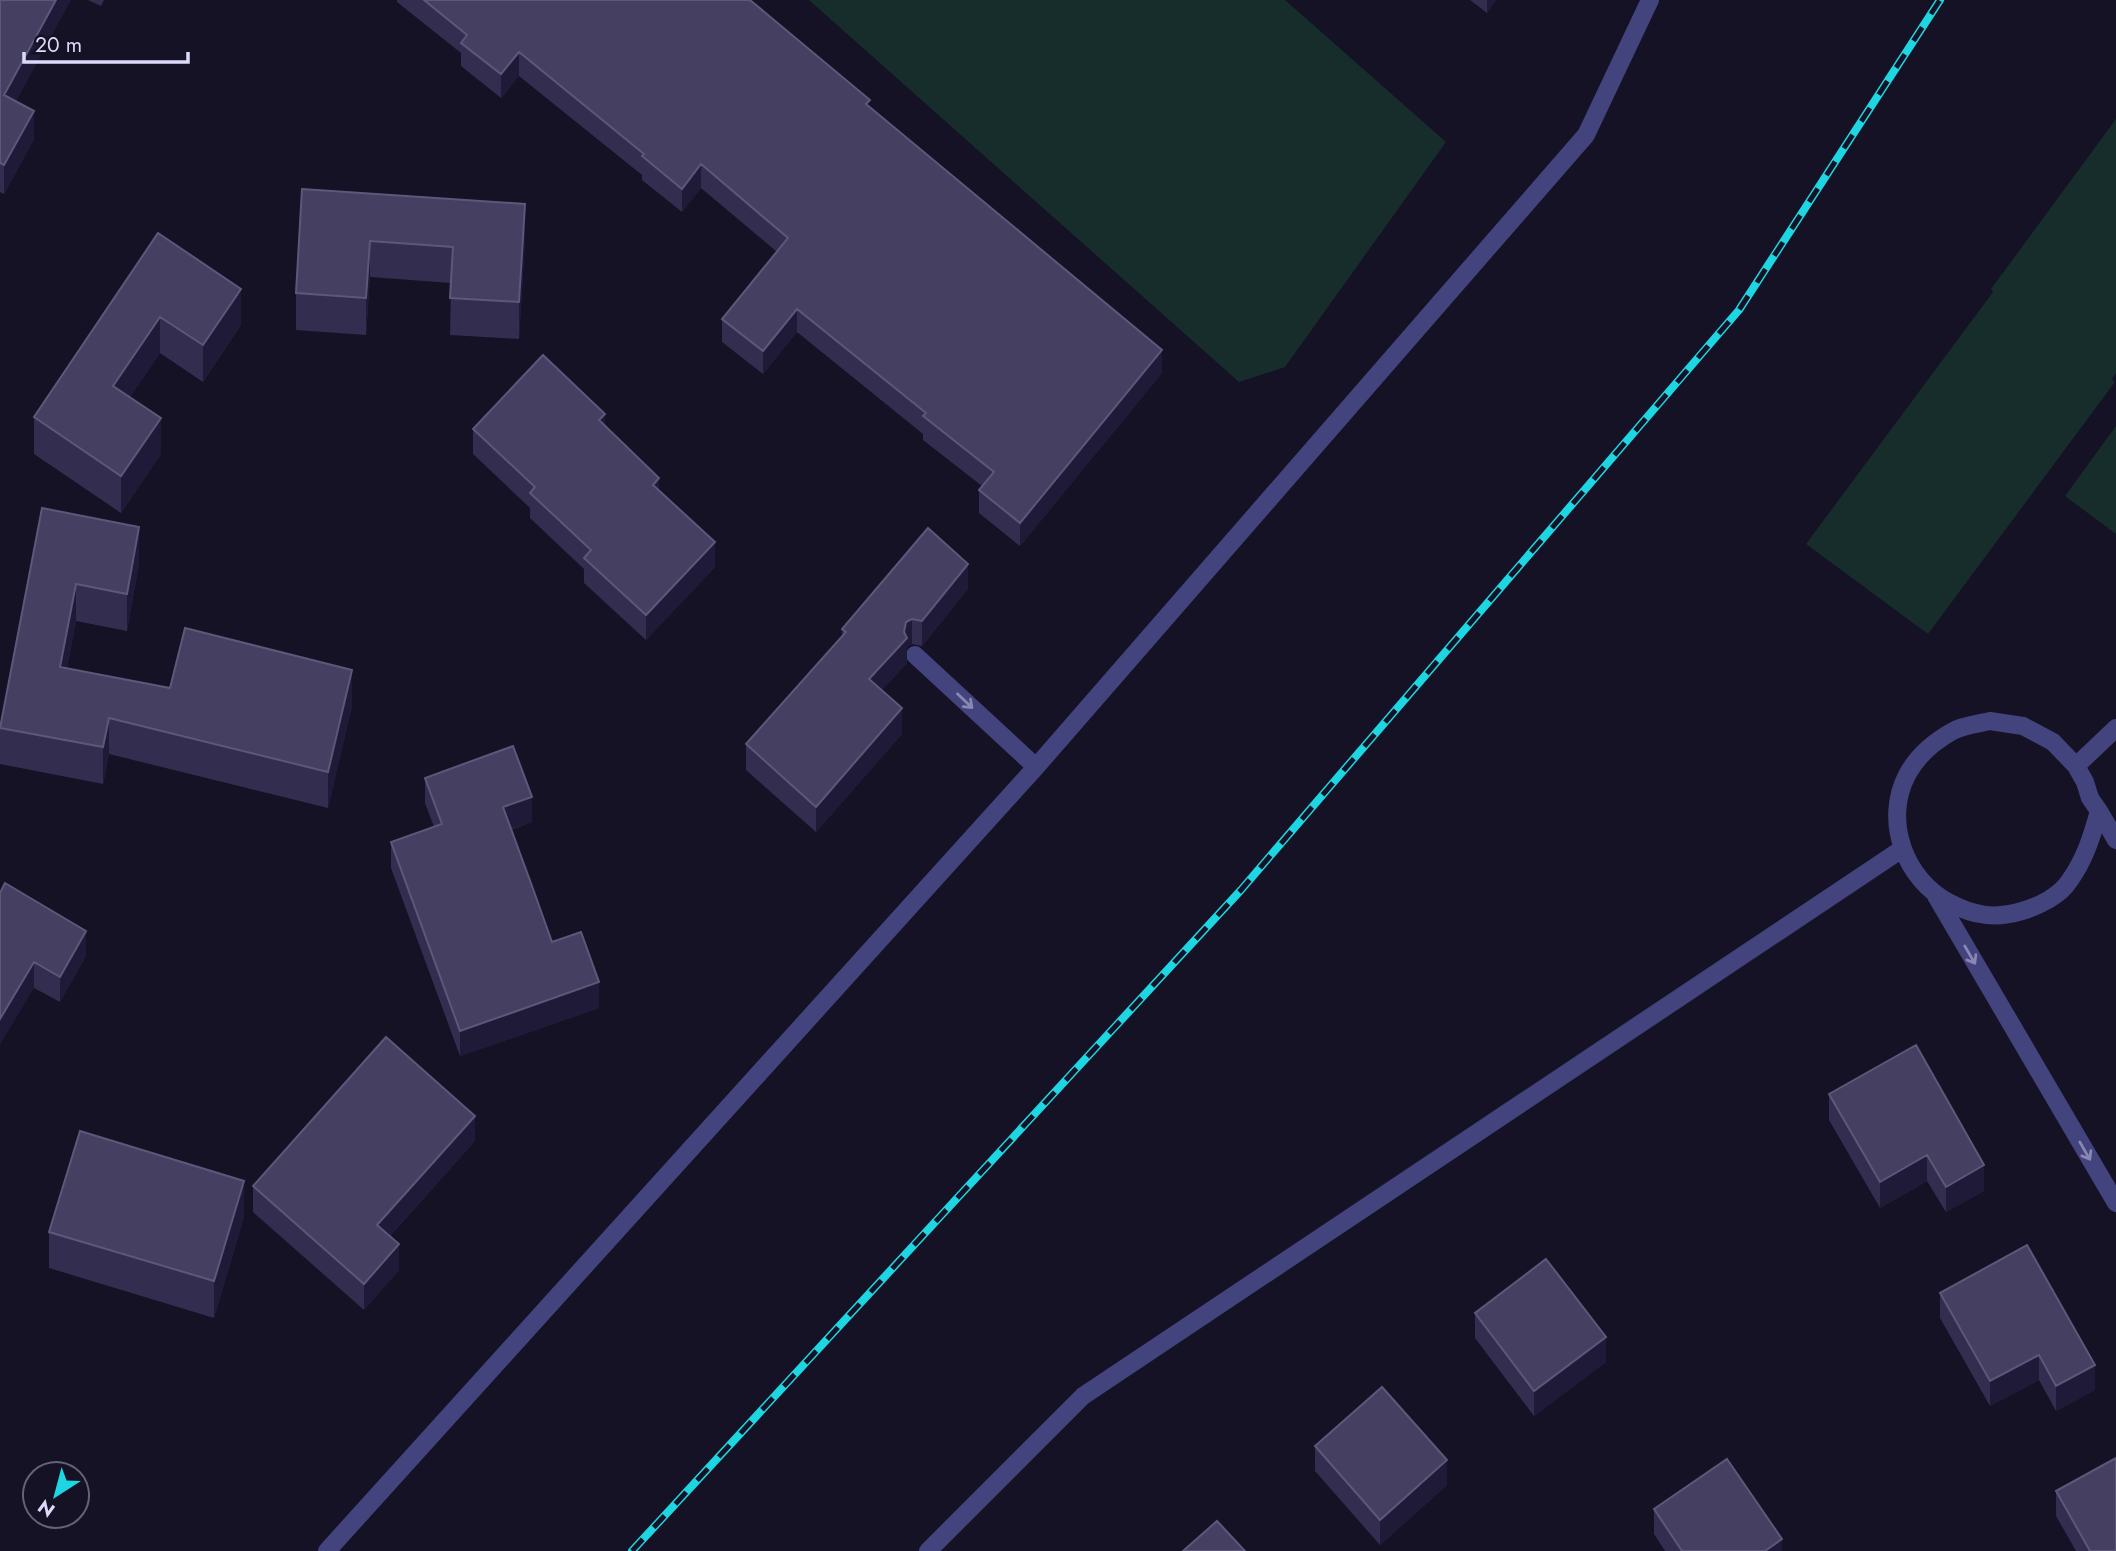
<svg xmlns="http://www.w3.org/2000/svg" width="2116" height="1551" font-family="Jost,sans-serif">
	<style>
		.green { fill: #162d2c }
		.lines { fill: none; stroke-linecap: round; stroke-linejoin: round }
		.minor { stroke: #43437d; stroke-width: 18 }
		.rail-casing { stroke: #1ed6e2; stroke-width: 8 }
		.rail { stroke: #141224; stroke-width: 5; stroke-dasharray: 16; stroke-linecap: butt }
		.wall { fill: #332d50 }
		.shaded-wall { fill: #1f1a37 }
		.building { fill: #454062; stroke: #5d587a; stroke-width: 2 }
		.oneway { stroke: #8887b5 }
	</style>
	<rect width="100%" height="100%" fill="#141224"/>
	<!-- green -->
	<path class="green" d="M 809,0 L 1285,0 L 1446,142 L 1285,367 L 1239,382 Z
		M 2116,119 L 2116,373 L 2112,379 L 2115,382 L 1928,634 L 1806,544 L 1993,292 L 1991,289 Z
		M 2116,426 L 2116,534 L 2065,496 Z"/>
	<g class="lines">
		<!-- minor -->
		<path class="minor" d="M 915,655 L 1036,767
			M 1990,721 L 2023,726 L 2053,742 L 2076,766 L 2085,782 L 2090,798 L 2099,811 C 2092,836 2085,859 2070,880 C 2060,896 2039,906 2022,911 C 1996,919 1974,916 1950,903 C 1905,880 1883,821 1907,775 C 1917,756 1935,741 1953,731 C 1964,725 1978,724 1990,721 Z
			M 2076,766 L 2116,728
			M 2099,811 L 2116,840
			M 1936,896 L 2116,1203
			M 327,1551 L 1036,767 L 1586,135 L 1650,0
			M 928,1551 L 1083,1396 L 1902,849"/>
		<defs>
			<path id="rail" d="M 632,1551 L 1241,890 L 1739,310 L 1940,0"/>
		</defs>
		<!-- rail casing -->
		<use href="#rail" class="rail-casing"/>
		<!-- rail -->
		<use href="#rail" class="rail"/>
	</g>
	<!-- wall -->
	<path class="wall" d="M 0,0 L 16,101 L 34,139 L 4,194 L 0,192 Z
		M 88,0 L 104,0 L 101,6 Z
		M 397,0 L 750,0 L 870,108 L 1162,373 L 1020,546 L 979,513 L 979,490 L 982,486 L 923,440 L 923,434 L 797,332 L 763,374 L 722,342 L 722,319 L 777,252 L 701,188 L 682,212 L 642,180 L 642,175 L 519,76 L 501,98 L 461,66 L 461,53 L 397,2 Z
		M 1470,0 L 1496,0 L 1487,13 Z
		M 302,189 L 525,240 L 519,339 L 450,335 L 451,283 L 370,277 L 366,335 L 296,330 L 296,293 Z
		M 158,233 L 241,325 L 203,382 L 160,353 L 130,397 L 161,454 L 121,513 L 34,454 L 34,417 Z
		M 605,426 L 659,490 L 715,567 L 646,640 L 584,583 L 584,569 L 530,518 L 530,508 L 473,454 L 473,429 Z
		M 42,508 L 139,564 L 127,631 L 76,621 L 67,668 L 170,688 L 352,706 L 328,808 L 109,754 L 103,784 L 0,764 L 0,728 Z
		M 968,589 L 922,646 L 912,644 L 907,647 L 907,663 L 882,690 L 902,734 L 816,832 L 746,770 L 746,744 L 842,637 L 842,629 Z
		M 425,778 L 532,822 L 511,830 L 552,942 L 599,1008 L 460,1056 L 391,868 L 391,842 L 434,827 L 425,803 Z
		M 0,893 L 86,956 L 60,1002 L 34,988 Z
		M 1829,1094 L 1984,1191 L 1946,1212 L 1927,1181 L 1880,1208 L 1829,1120 Z
		M 475,1141 L 390,1236 L 399,1270 L 364,1310 L 253,1212 L 253,1186 Z
		M 244,1217 L 214,1318 L 49,1268 L 49,1232 Z
		M 1940,1293 L 2095,1390 L 2056,1411 L 2039,1380 L 1990,1406 L 1940,1318 Z
		M 1475,1313 L 1606,1362 L 1534,1416 L 1475,1338 Z
		M 1315,1446 L 1447,1485 L 1380,1545 L 1315,1471 Z
		M 2056,1491 L 2116,1551 L 2076,1551 L 2056,1516 Z
		M 1654,1509 L 1782,1551 L 1665,1551 L 1654,1534 Z"/>
	<!-- shaded-wall -->
	<path class="shaded-wall" d="M 56,0 L 71,0 L 4,124 L 4,95 Z
		M 1487,0 L 1496,0 L 1487,13 Z
		M 519,52 L 519,76 L 501,98 L 501,74 Z
		M 34,111 L 34,139 L 4,194 L 4,165 Z
		M 701,164 L 701,188 L 682,212 L 682,189 Z
		M 525,204 L 525,240 L 519,339 L 519,302 Z
		M 370,241 L 370,277 L 366,335 L 366,298 Z
		M 241,289 L 241,325 L 203,382 L 203,345 Z
		M 797,309 L 797,332 L 763,374 L 763,351 Z
		M 160,317 L 160,353 L 113,423 L 113,386 Z
		M 1162,350 L 1162,373 L 1020,546 L 1020,523 Z
		M 605,414 L 605,439 L 599,420 Z
		M 161,418 L 161,454 L 121,513 L 121,476 Z
		M 659,478 L 659,503 L 653,485 Z
		M 139,527 L 139,564 L 127,631 L 127,594 Z
		M 715,542 L 715,567 L 646,640 L 646,615 Z
		M 968,564 L 968,589 L 922,646 L 922,621 Z
		M 76,584 L 76,621 L 60,703 L 60,667 Z
		M 912,619 L 912,644 L 907,647 L 907,663 L 869,704 L 869,679 L 904,632 L 906,622 Z
		M 352,670 L 352,706 L 328,808 L 328,772 Z
		M 902,708 L 902,734 L 816,832 L 816,807 Z
		M 109,718 L 109,754 L 103,784 L 103,747 Z
		M 532,797 L 532,822 L 503,832 L 503,807 Z
		M 86,931 L 86,956 L 60,1002 L 60,977 Z
		M 34,962 L 34,988 L 0,1045 L 0,1019 Z
		M 599,982 L 599,1008 L 460,1056 L 460,1031 Z
		M 475,1116 L 475,1141 L 377,1250 L 377,1225 Z
		M 1927,1155 L 1927,1181 L 1880,1208 L 1880,1182 Z
		M 1984,1165 L 1984,1191 L 1946,1212 L 1946,1187 Z
		M 244,1181 L 244,1217 L 214,1318 L 214,1281 Z
		M 399,1244 L 399,1270 L 364,1310 L 364,1284 Z
		M 1606,1337 L 1606,1362 L 1534,1416 L 1534,1391 Z
		M 2039,1355 L 2039,1380 L 1990,1406 L 1990,1381 Z
		M 2095,1365 L 2095,1390 L 2056,1411 L 2056,1386 Z
		M 1447,1460 L 1447,1485 L 1380,1545 L 1380,1520 Z
		M 1782,1539 L 1782,1551 L 1765,1551 Z"/>
	<!-- building -->
	<path class="building" d="M 0,0 L 56,0 L 4,95 L 34,111 L 4,165 L 0,163 Z
		M 424,0 L 750,0 L 870,100 L 866,104 L 1162,350 L 1020,523 L 979,490 L 994,472 L 923,416 L 926,413 L 797,309 L 763,351 L 722,319 L 788,238 L 701,164 L 682,189 L 642,156 L 644,154 L 519,52 L 501,74 L 461,43 L 467,35 Z
		M 302,189 L 525,204 L 519,302 L 450,298 L 453,247 L 370,241 L 366,298 L 296,293 Z
		M 158,233 L 241,289 L 203,345 L 160,317 L 113,386 L 161,418 L 121,476 L 34,417 Z
		M 543,355 L 605,414 L 599,420 L 659,478 L 653,485 L 715,542 L 646,615 L 584,558 L 591,550 L 530,493 L 535,487 L 473,429 Z
		M 42,508 L 139,527 L 127,594 L 76,584 L 60,667 L 170,688 L 185,628 L 352,670 L 328,772 L 109,718 L 103,747 L 0,728 Z
		M 928,528 L 968,564 L 922,621 L 912,619 L 906,622 L 904,632 L 907,638 L 869,679 L 902,708 L 816,807 L 746,744 L 846,632 L 842,629 Z
		M 513,746 L 532,797 L 503,807 L 532,886 L 552,942 L 581,932 L 599,982 L 460,1031 L 391,842 L 442,824 L 425,778 Z
		M 5,883 L 86,931 L 60,977 L 34,962 L 0,1019 L 0,893 Z
		M 386,1037 L 475,1116 L 377,1225 L 399,1244 L 364,1284 L 253,1186 Z
		M 1916,1045 L 1984,1165 L 1946,1187 L 1927,1155 L 1880,1182 L 1829,1094 Z
		M 80,1131 L 244,1181 L 214,1281 L 49,1232 Z
		M 2027,1245 L 2095,1365 L 2056,1386 L 2039,1355 L 1990,1381 L 1940,1293 Z
		M 1546,1259 L 1606,1337 L 1534,1391 L 1475,1313 Z
		M 1382,1387 L 1447,1460 L 1380,1520 L 1315,1446 Z
		M 2116,1458 L 2116,1551 L 2090,1551 L 2056,1491 Z
		M 1727,1459 L 1782,1539 L 1765,1551 L 1682,1551 L 1654,1509 Z
		M 1217,1521 L 1245,1551 L 1183,1551 Z"/>
	<!-- one-way arrows -->
	<defs><path id="oneway-shaft" d="M-6 0H5M1.5-3L5.5 0L1.5 3" fill="none" stroke-width="1.6" stroke-linecap="round" stroke-linejoin="round" transform="scale(1.75)"/></defs>
	<g class="oneway">
		<use href="#oneway-shaft" transform="translate(965 701) rotate(44)"/>
		<use href="#oneway-shaft" transform="translate(1970 955) rotate(60)"/>
		<use href="#oneway-shaft" transform="translate(2085 1151) rotate(60)"/>
	</g>
	<!-- north arrow -->
	<g transform="translate(56 1495) rotate(216)"><circle r="33" fill="#141224" stroke="#64627a" stroke-width="2"/>
	<path d="M0-5L12 26L0 18L-12 26Z" fill="#1ed6e2"/>
	<text y="-10" font-size="19" font-weight="bold" text-anchor="middle" fill="#dcdafa">N</text>
	</g>
	<!-- scale -->
	<path d="M24 52v10h164v-10" fill="none" stroke="#dcdafa" stroke-width="3.5"/>
	<text x="35" y="52" font-size="21" fill="#dcdafa" stroke="#141224" stroke-width="5" paint-order="stroke">20 m</text>
</svg>
